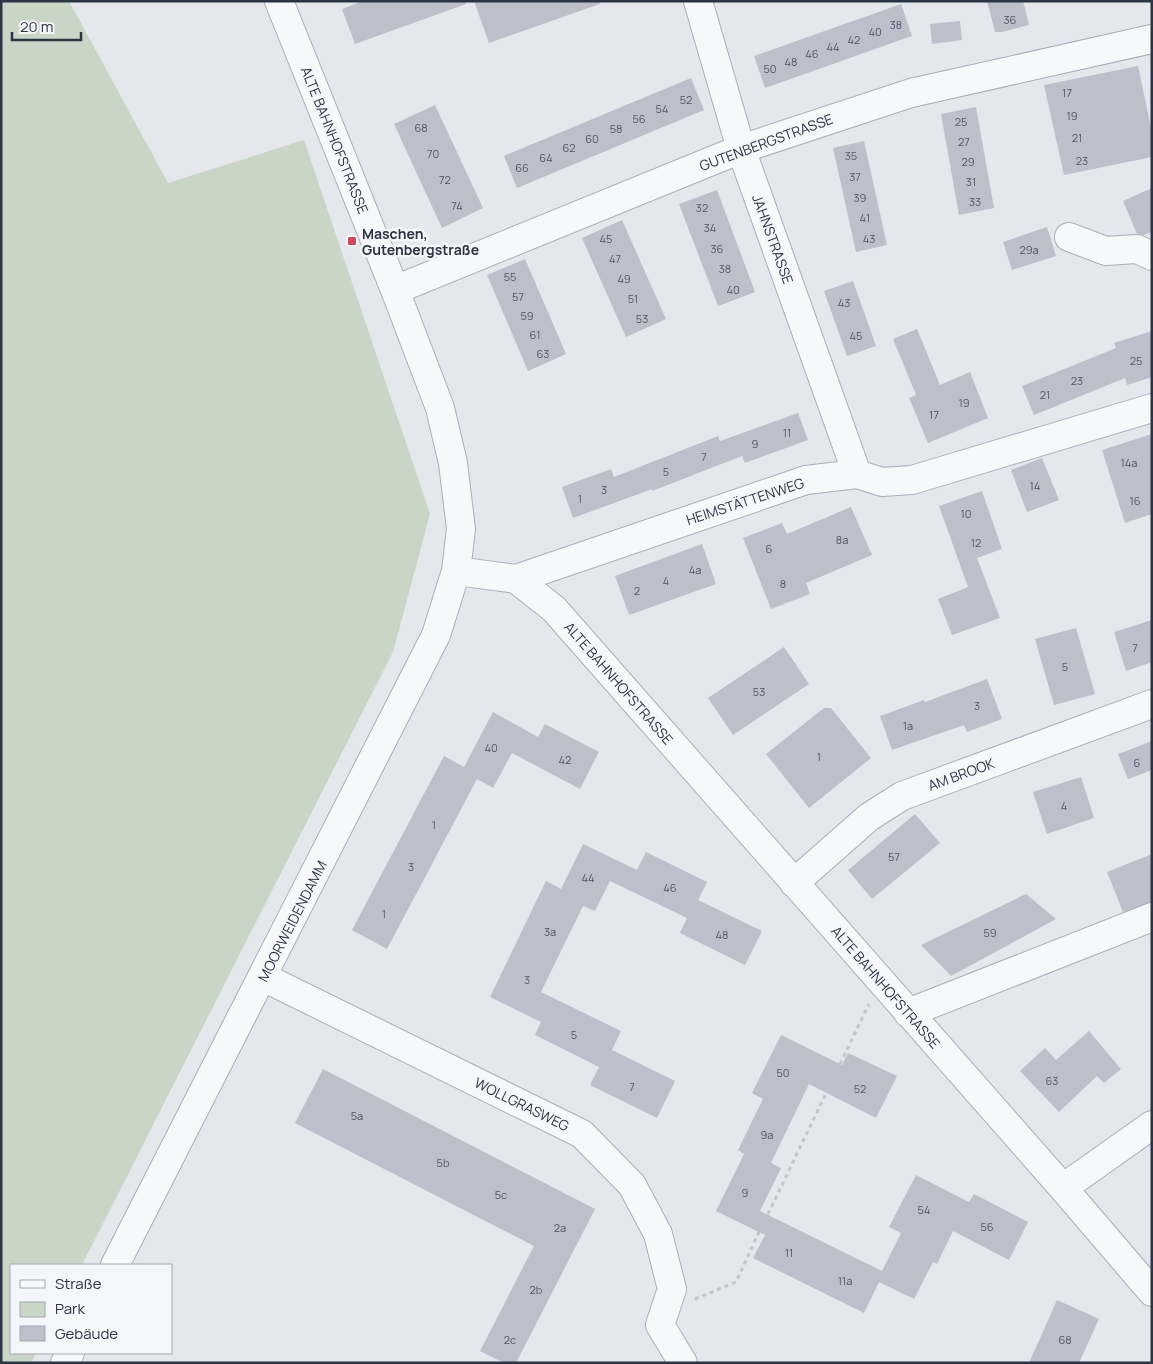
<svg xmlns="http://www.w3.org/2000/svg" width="1153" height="1364" font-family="Manrope,sans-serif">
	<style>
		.green { fill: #c9d6c5 }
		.building { fill: #bbc0ca }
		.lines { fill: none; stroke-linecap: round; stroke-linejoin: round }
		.minor-casing { stroke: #a9aeb7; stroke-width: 30 }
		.path { stroke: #c2c5cb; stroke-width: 3; stroke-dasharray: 4 4; stroke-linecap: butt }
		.minor { stroke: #f7f8fa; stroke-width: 28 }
		.poi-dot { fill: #d1495b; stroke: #f4f6f9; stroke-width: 2 }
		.labels { text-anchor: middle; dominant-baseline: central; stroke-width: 5; stroke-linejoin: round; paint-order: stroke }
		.number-label { font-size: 11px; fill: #4f5766 }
		.street-label { font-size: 14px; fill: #2b3445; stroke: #f4f6f9 }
		.poi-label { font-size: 14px; font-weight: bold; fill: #2b3445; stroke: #f4f6f9; text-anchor: start }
	</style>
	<rect width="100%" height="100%" fill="#e4e7ec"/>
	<!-- green -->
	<path class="green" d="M 1,1 L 69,1 L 168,183 L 304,140 L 430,514 L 393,652 L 82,1265 L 11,1265 L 11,1353 L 36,1353 L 31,1363 L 1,1363 Z"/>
	<!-- building -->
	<path class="building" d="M 363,1 L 466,1 L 466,4 L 355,44 L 342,9 Z
		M 474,1 L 600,1 L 600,4 L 489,43 Z
		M 987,1 L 1023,1 L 1029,25 L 1002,32 L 995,32 Z
		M 901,4 L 912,36 L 765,88 L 754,56 Z
		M 960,21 L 962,40 L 932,44 L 930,24 Z
		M 1138,66 L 1152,132 L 1152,157 L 1064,175 L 1044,85 Z
		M 691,78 L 704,110 L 517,188 L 504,156 Z
		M 435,105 L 483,208 L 442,228 L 394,124 Z
		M 976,107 L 994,208 L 959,215 L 941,114 Z
		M 864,141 L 887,245 L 856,252 L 833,148 Z
		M 1152,188 L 1152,232 L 1144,235 L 1137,234 L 1123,201 Z
		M 717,190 L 755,292 L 718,306 L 679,204 Z
		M 622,220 L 666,319 L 626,337 L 582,238 Z
		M 1047,227 L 1056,256 L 1012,270 L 1003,242 Z
		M 525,259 L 566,354 L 528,371 L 487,275 Z
		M 853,281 L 876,346 L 847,356 L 824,291 Z
		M 917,329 L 940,385 L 970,372 L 988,418 L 928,443 L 909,398 L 916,395 L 893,339 Z
		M 1152,331 L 1152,377 L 1127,385 L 1125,378 L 1034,415 L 1022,386 L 1116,348 L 1114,343 Z
		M 798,413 L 808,440 L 745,463 L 742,456 L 652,491 L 652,489 L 573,518 L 562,487 L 611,469 L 614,477 L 718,436 L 720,441 Z
		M 1152,434 L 1152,514 L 1125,523 L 1102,450 Z
		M 1042,458 L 1059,500 L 1027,512 L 1011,470 Z
		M 982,491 L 1002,549 L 977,558 L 1000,618 L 952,635 L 938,599 L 968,587 L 939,506 Z
		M 851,507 L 872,555 L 806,583 L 810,594 L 771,609 L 743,538 L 782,523 L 787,534 Z
		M 702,544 L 716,584 L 629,615 L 615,576 Z
		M 1152,620 L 1152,662 L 1126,671 L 1114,632 Z
		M 1076,628 L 1095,694 L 1054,705 L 1035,639 Z
		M 784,647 L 809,684 L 733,735 L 708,698 Z
		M 987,679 L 1002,719 L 967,732 L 964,725 L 892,750 L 880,716 L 924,700 L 925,702 Z
		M 824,708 L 831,708 L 871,758 L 809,808 L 766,754 Z
		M 493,712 L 538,737 L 545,724 L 599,752 L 580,789 L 512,753 L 493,788 L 477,779 L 387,949 L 352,930 L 444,756 L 464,767 Z
		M 1152,741 L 1152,770 L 1128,779 L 1118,754 Z
		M 1081,777 L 1094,818 L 1047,834 L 1033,792 Z
		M 915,814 L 940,843 L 872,899 L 848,870 Z
		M 583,844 L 637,870 L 646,852 L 707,882 L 698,900 L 762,931 L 745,965 L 680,933 L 687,918 L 610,881 L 595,911 L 583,906 L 541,992 L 621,1031 L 612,1050 L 675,1081 L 657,1118 L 590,1085 L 599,1067 L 535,1035 L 541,1022 L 490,997 L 546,881 L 561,889 Z
		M 1152,854 L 1152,902 L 1123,912 L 1107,872 Z
		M 1026,894 L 1056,919 L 951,976 L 921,945 Z
		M 1089,1031 L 1121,1069 L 1104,1083 L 1097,1076 L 1059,1112 L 1020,1071 L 1045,1048 L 1056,1060 Z
		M 781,1035 L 842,1065 L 848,1053 L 897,1076 L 876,1118 L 809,1084 L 771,1163 L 781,1168 L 760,1211 L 882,1271 L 901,1233 L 889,1227 L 916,1175 L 969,1202 L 974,1194 L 1028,1222 L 1009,1260 L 953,1231 L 937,1264 L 933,1262 L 914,1299 L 879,1282 L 864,1313 L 753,1258 L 765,1235 L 716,1211 L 744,1154 L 738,1150 L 763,1099 L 752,1093 Z
		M 323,1069 L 595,1209 L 516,1363 L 504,1363 L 480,1351 L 534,1246 L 295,1123 Z
		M 1057,1300 L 1099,1319 L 1079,1363 L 1029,1363 Z"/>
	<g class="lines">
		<defs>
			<path id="minor" d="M 698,1 L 741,149 L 857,474
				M 1069,237 L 1106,251 L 1137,249 L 1152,256
				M 395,290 L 741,149 L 911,93 L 1152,39
				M 456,571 L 516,579 L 554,609 L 1063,1188 L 1152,1292
				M 516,579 L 806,480 L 857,474 L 882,482 L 912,480 L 1152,408
				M 794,883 L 869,817 L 902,796 L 1152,704
				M 263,977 L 582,1134 L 632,1185 L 658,1234 L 672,1289 L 660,1325 L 683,1363
				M 908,1013 L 1152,917
				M 1063,1188 L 1152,1125
				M 115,1265 L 436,635 L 456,571 L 461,529 L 453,463 L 440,408 L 395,290 L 279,1
				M 65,1363 L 70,1353"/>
		</defs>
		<!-- minor casing -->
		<use href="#minor" class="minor-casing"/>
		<!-- path -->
		<path class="path" d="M 840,1064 L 869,1004
			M 768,1214 L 831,1083
			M 695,1299 L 736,1282 L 759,1232"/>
		<!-- minor -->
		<use href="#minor" class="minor"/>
	</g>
	<!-- markers -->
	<rect class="poi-dot" x="347" y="236" width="10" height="10" rx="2.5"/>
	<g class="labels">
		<!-- number labels -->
		<g class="number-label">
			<text x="1010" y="19">36</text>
			<text x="896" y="24">38</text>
			<text x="875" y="31">40</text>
			<text x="854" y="39">42</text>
			<text x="833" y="46">44</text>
			<text x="812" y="53">46</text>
			<text x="791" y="61">48</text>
			<text x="770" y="68">50</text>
			<text x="1067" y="92">17</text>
			<text x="686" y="99">52</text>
			<text x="662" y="108">54</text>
			<text x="1072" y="115">19</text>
			<text x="639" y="118">56</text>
			<text x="961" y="121">25</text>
			<text x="421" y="127">68</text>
			<text x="616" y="128">58</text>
			<text x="1077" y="137">21</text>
			<text x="592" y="138">60</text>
			<text x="964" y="141">27</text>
			<text x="569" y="147">62</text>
			<text x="433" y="153">70</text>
			<text x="851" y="155">35</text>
			<text x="546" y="157">64</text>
			<text x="1082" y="160">23</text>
			<text x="968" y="161">29</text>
			<text x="522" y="167">66</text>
			<text x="855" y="176">37</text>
			<text x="445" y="179">72</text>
			<text x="971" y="181">31</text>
			<text x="860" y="197">39</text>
			<text x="975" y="201">33</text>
			<text x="457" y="205">74</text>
			<text x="702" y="207">32</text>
			<text x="865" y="217">41</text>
			<text x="710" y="227">34</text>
			<text x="606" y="238">45</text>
			<text x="869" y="238">43</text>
			<text x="717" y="248">36</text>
			<text x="1029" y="249">29a</text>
			<text x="615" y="258">47</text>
			<text x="725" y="268">38</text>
			<text x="510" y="276">55</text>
			<text x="624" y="278">49</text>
			<text x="733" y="289">40</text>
			<text x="518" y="296">57</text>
			<text x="633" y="298">51</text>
			<text x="844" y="302">43</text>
			<text x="527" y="315">59</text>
			<text x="642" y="318">53</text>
			<text x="535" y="334">61</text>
			<text x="856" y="335">45</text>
			<text x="543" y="353">63</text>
			<text x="1136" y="360">25</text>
			<text x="1077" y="380">23</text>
			<text x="1045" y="394">21</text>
			<text x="964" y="402">19</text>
			<text x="934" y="414">17</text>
			<text x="787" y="432">11</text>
			<text x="755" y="443">9</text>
			<text x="704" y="456">7</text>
			<text x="1129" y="462">14a</text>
			<text x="666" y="471">5</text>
			<text x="1035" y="485">14</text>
			<text x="604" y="489">3</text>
			<text x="580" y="498">1</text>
			<text x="1135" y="500">16</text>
			<text x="966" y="513">10</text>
			<text x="842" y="539">8a</text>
			<text x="976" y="542">12</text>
			<text x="769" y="548">6</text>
			<text x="695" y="569">4a</text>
			<text x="666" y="580">4</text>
			<text x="783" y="583">8</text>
			<text x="637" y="590">2</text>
			<text x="1135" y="647">7</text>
			<text x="1065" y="666">5</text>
			<text x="759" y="691">53</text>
			<text x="977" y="705">3</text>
			<text x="908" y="725">1a</text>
			<text x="491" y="747">40</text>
			<text x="819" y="756">1</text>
			<text x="565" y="759">42</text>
			<text x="1137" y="762">6</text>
			<text x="1064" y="805">4</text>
			<text x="434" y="824">1</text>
			<text x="894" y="856">57</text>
			<text x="411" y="866">3</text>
			<text x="588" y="877">44</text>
			<text x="670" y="887">46</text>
			<text x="384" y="913">1</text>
			<text x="550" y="931">3a</text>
			<text x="990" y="932">59</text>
			<text x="722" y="934">48</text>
			<text x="527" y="979">3</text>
			<text x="574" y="1034">5</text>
			<text x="783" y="1072">50</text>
			<text x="1052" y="1080">63</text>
			<text x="632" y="1086">7</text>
			<text x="860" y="1088">52</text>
			<text x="357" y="1115">5a</text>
			<text x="767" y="1134">9a</text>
			<text x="443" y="1162">5b</text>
			<text x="745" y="1192">9</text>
			<text x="501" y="1194">5c</text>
			<text x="924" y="1209">54</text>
			<text x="987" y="1226">56</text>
			<text x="560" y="1227">2a</text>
			<text x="789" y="1252">11</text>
			<text x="845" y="1280">11a</text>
			<text x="536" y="1289">2b</text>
			<text x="510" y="1339">2c</text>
			<text x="1065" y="1339">68</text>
		</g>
		<!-- street labels -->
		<g class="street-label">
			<text transform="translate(335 140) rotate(68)">ALTE BAHNHOFSTRASSE</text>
			<text transform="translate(766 142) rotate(-20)">GUTENBERGSTRASSE</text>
			<text transform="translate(773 239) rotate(70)">JAHNSTRASSE</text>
			<text transform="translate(745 501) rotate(-18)">HEIMSTÄTTENWEG</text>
			<text transform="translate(619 683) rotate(49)">ALTE BAHNHOFSTRASSE</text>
			<text transform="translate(961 774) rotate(-20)">AM BROOK</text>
			<text transform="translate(292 921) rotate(-63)">MOORWEIDENDAMM</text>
			<text transform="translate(886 987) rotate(49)">ALTE BAHNHOFSTRASSE</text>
			<text transform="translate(522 1104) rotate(26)">WOLLGRASWEG</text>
		</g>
		<!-- poi labels -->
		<g class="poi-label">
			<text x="362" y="233">Maschen,<tspan x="362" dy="16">Gutenbergstraße</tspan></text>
		</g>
	</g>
	<!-- border -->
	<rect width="1153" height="1364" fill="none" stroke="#2b3445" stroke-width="5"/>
	<!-- legend -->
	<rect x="10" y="1264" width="162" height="90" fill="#f4f6f9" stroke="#a4a8b1"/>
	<rect x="20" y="1280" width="25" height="8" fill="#f7f8fa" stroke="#a4a8b1"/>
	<text x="55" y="1289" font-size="15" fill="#2b3445">Straße</text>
	<rect x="20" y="1302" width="25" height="15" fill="#c9d6c5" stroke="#a4a8b1"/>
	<text x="55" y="1314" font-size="15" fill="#2b3445">Park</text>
	<rect x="20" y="1326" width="25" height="15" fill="#bbc0ca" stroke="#a4a8b1"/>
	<text x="55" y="1339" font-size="15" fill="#2b3445">Gebäude</text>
	<!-- scale -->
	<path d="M12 32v8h69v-8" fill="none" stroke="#2b3445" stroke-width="2.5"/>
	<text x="20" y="32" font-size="15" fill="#2b3445" stroke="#f4f6f9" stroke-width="4" paint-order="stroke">20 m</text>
</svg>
